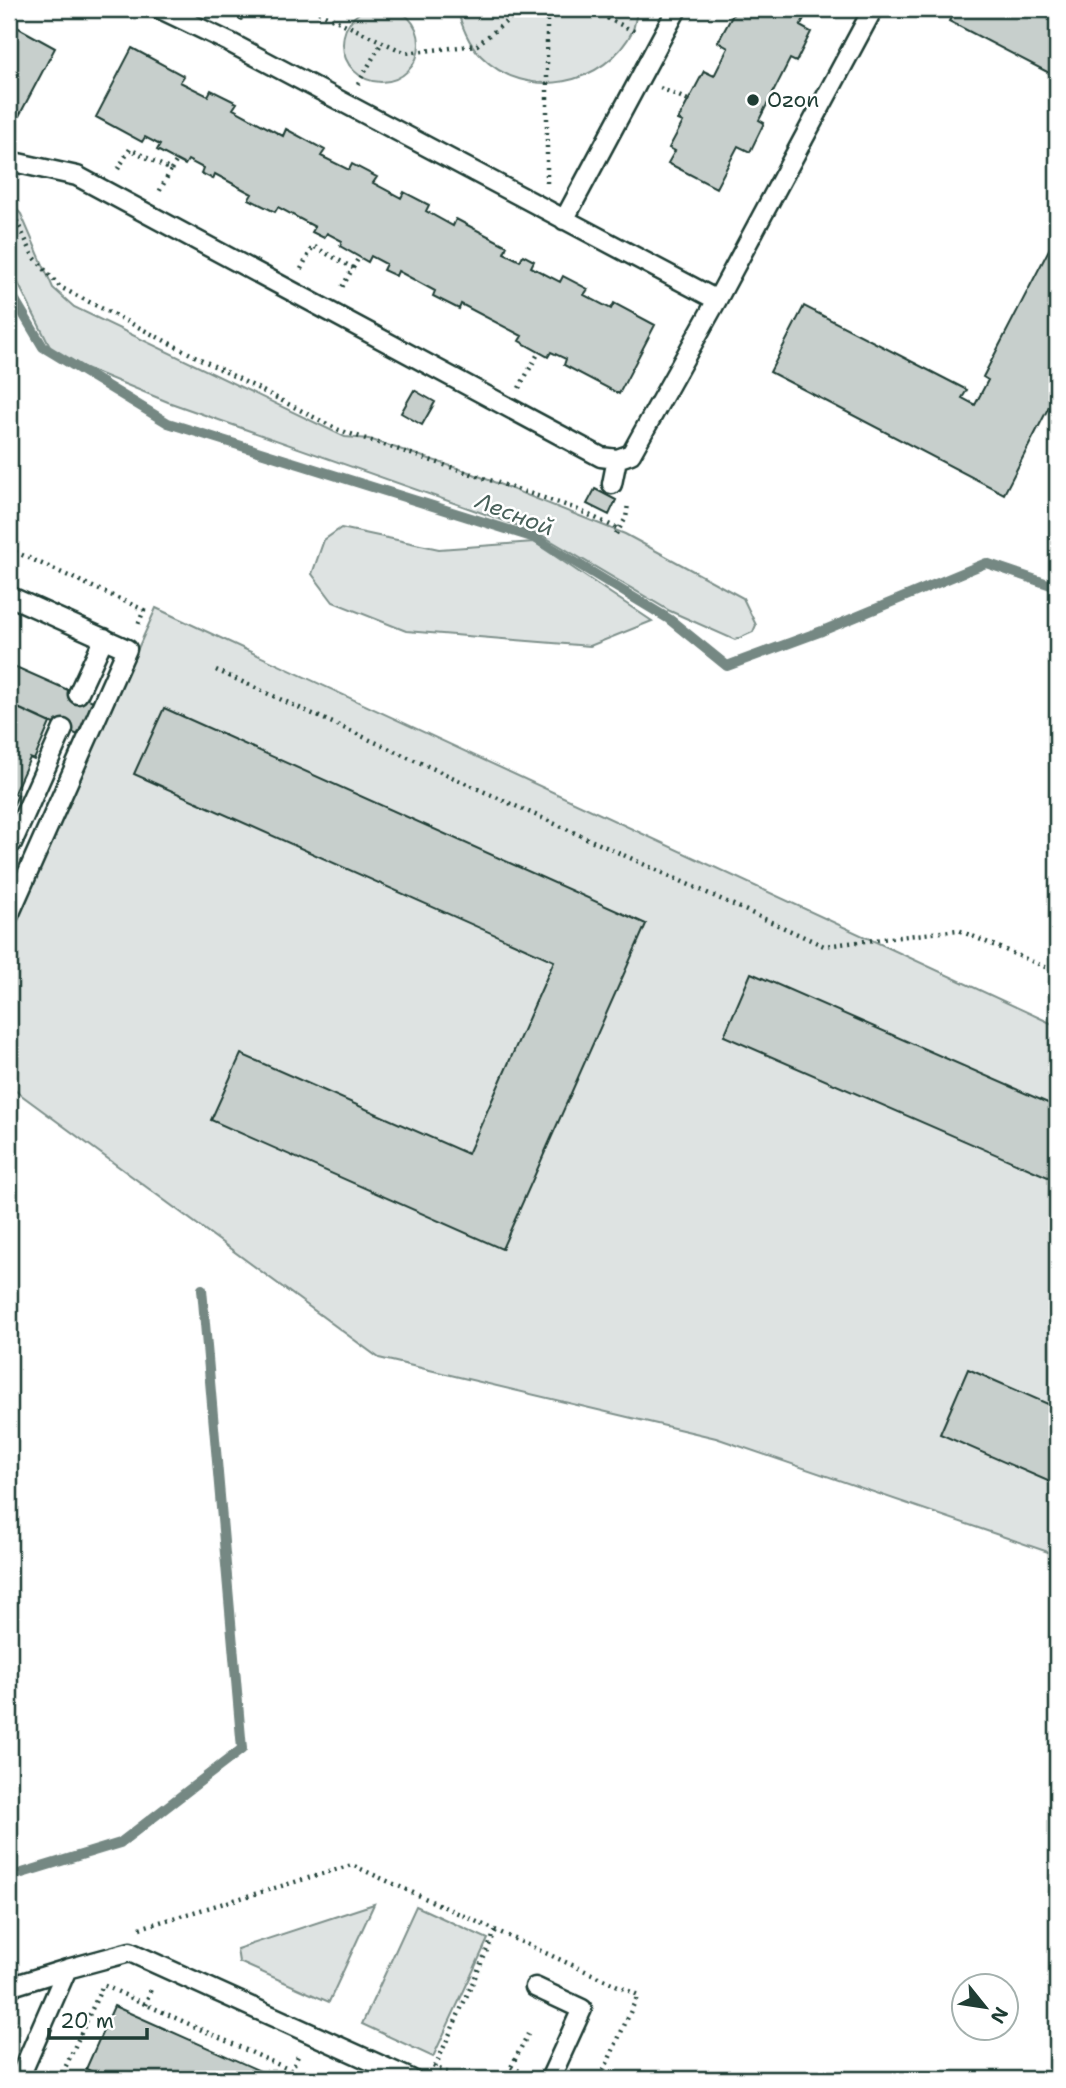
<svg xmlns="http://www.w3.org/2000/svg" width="1066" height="2088" font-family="'Shantell Sans',sans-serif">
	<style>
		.green { fill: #dee3e2; stroke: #7e908b; stroke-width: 2 }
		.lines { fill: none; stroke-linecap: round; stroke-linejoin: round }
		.stream { stroke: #758883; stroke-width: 10 }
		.building { fill: #c7cfcc; stroke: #1f3d34; stroke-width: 2 }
		.service-casing { stroke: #1f3d34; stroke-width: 23 }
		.path { stroke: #1f3d34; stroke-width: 4.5; stroke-dasharray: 2 5; stroke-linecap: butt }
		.service { stroke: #fff; stroke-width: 18 }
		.poi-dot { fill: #1f3d34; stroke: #fff; stroke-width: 2.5 }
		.labels { text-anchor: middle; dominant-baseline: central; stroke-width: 5; stroke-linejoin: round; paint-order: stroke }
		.poi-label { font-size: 21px; fill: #1f3d34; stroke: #fff; text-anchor: start }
		.water-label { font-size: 23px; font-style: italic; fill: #4a625b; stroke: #fff }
	</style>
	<rect width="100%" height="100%" fill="#fff"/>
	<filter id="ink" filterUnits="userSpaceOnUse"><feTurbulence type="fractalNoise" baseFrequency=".0143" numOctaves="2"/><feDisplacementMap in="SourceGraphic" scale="14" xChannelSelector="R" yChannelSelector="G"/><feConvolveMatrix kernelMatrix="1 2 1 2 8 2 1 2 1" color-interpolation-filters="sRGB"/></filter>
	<g filter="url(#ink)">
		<!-- green -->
		<path class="green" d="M343 44a38 38 0 1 1 76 0a38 38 0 1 1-76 0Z
			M 457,9 L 638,9 C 636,15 635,23 633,30 C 606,86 526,102 481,56 C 468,43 462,26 457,9 Z
			M 9,201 L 21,214 L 53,288 L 74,307 L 345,437 L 369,439 L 466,471 L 625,534 L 743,598 L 756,625 L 753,632 L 735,640 L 670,611 L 536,532 L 168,402 L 54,355 L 9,265 Z
			M 341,528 L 439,549 L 534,542 L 652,621 L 590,646 L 406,631 L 333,602 L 312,574 L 324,540 Z
			M 156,608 L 1057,1026 L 1057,1555 L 716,1438 L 379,1358 L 9,1086 L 9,937 Z
			M 374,1904 L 329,2002 L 239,1962 L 237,1949 Z
			M 416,1906 L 488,1939 L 433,2057 L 362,2024 Z"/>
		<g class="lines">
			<!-- stream -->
			<path class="stream" d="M 9,290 L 43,347 L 168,423 L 535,538 L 669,619 L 727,666 L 822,631 L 986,563 L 1057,587
				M 9,1877 L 120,1843 L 242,1749 L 202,1289"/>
		</g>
		<!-- building -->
		<path class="building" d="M 736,9 L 809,9 L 800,26 L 811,32 L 796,62 L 790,59 L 759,120 L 764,123 L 750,152 L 738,146 L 716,188 L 668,163 L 675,151 L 669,148 L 683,122 L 678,120 L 704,71 L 714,76 L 728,48 L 718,42 Z
			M 955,9 L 1057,9 L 1057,77 L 949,21 Z
			M 15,26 L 55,48 L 19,116 L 9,110 L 9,29 L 13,31 Z
			M 132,48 L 184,76 L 180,82 L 208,96 L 211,90 L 237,103 L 233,109 L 283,136 L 286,129 L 325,150 L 321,156 L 349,170 L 352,164 L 377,177 L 373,183 L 401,198 L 404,192 L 429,205 L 426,211 L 453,226 L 456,219 L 507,246 L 504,253 L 520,261 L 523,255 L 534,261 L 531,267 L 560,282 L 563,276 L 588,289 L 584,295 L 611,309 L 614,303 L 655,325 L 619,394 L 564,365 L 566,359 L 551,352 L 548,357 L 519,341 L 522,336 L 461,304 L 459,309 L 433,296 L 435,291 L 398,271 L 396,276 L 383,270 L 386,264 L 371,256 L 368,262 L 340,246 L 342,241 L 327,233 L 324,238 L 312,232 L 315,227 L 278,207 L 275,212 L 249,199 L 252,194 L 215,174 L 213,179 L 201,173 L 203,168 L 188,160 L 185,165 L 157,150 L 160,145 L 145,137 L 142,142 L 96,117 Z
			M 1057,234 L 1057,391 L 1004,494 L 770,372 L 804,306 L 967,390 L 962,398 L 975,405 L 988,380 L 983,377 Z
			M 414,390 L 435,402 L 422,425 L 401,413 Z
			M 595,489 L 616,500 L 609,515 L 587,504 Z
			M 9,664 L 93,701 L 78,735 L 9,704 Z
			M 9,704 L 50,723 L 34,760 L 30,758 L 14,793 L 18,795 L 9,815 Z
			M 164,708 L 646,924 L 502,1249 L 211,1120 L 241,1054 L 468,1154 L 554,961 L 134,774 Z
			M 751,973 L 1057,1107 L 1057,1181 L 724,1036 Z
			M 968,1369 L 1057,1408 L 1057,1485 L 940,1434 Z
			M 114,2006 L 278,2079 L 109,2079 L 86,2069 Z"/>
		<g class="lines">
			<defs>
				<path id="service" d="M 160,9 L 229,42 L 717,300
					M 9,161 L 77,176 L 601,457 L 617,459 L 631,454 L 717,300 L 873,9
					M 564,220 L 677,9
					M 612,484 L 617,459
					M 9,596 L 127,649 L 9,915
					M 78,694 L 104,638
					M 9,842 L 12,843 L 63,729
					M 9,1987 L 67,1969
					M 535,1987 L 582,2009 L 550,2079
					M 19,2079 L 67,1969 L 130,1952 L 411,2079"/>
			</defs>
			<!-- service casing -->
			<use href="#service" class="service-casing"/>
			<!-- path -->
			<path class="path" d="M 312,9 L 406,53 L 477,45 L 522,9
				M 588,9 L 638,33
				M 732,9 L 735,10
				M 240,20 L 246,9
				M 358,84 L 382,42
				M 660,88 L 688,100
				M 118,169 L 130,149 L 171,170 L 158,194
				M 171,170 L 177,160
				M 547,183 L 547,9
				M 9,209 L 15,217 L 33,256 L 60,287 L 339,430 L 574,508 L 619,529
				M 353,268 L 359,257
				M 301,269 L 313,246 L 353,268 L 341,289
				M 519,388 L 539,352
				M 616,534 L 626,518 L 628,504
				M 9,549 L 144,610 L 137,627
				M 216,670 L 824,946 L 958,930 L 1057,972
				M 140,1928 L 352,1865 L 638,1995 L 600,2079
				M 145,2005 L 151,1989
				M 9,2020 L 18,2024
				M 433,2066 L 461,2079
				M 435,2067 L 496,1930
				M 511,2067 L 528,2075
				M 291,2071 L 299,2054
				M 60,2079 L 103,1985 L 310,2079
				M 505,2079 L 528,2034"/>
			<!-- service -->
			<use href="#service" class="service"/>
		</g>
	</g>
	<!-- markers -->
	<circle class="poi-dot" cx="753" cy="100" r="7"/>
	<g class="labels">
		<!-- poi labels -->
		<g class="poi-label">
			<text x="767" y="100">Ozon</text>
		</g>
		<!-- water labels -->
		<g class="water-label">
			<text transform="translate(515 514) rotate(21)">Лесной</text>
		</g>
	</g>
	<!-- margin -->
	<rect width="1066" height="2088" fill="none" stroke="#fff" stroke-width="35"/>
	<rect x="18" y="18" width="1031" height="2053" fill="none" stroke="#1f3d34" stroke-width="2.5" filter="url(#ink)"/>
	<!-- north arrow -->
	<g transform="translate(985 2007) rotate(120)"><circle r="33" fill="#ffffff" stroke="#a5b1ae" stroke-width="2"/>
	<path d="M0-5L12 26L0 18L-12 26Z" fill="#1f3d34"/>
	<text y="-10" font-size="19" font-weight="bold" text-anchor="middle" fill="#1f3d34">N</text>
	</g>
	<!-- scale -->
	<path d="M49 2028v10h98v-10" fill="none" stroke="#1f3d34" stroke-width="3.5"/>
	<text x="60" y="2028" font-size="21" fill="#1f3d34" stroke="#ffffff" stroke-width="5" paint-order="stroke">20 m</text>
</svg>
